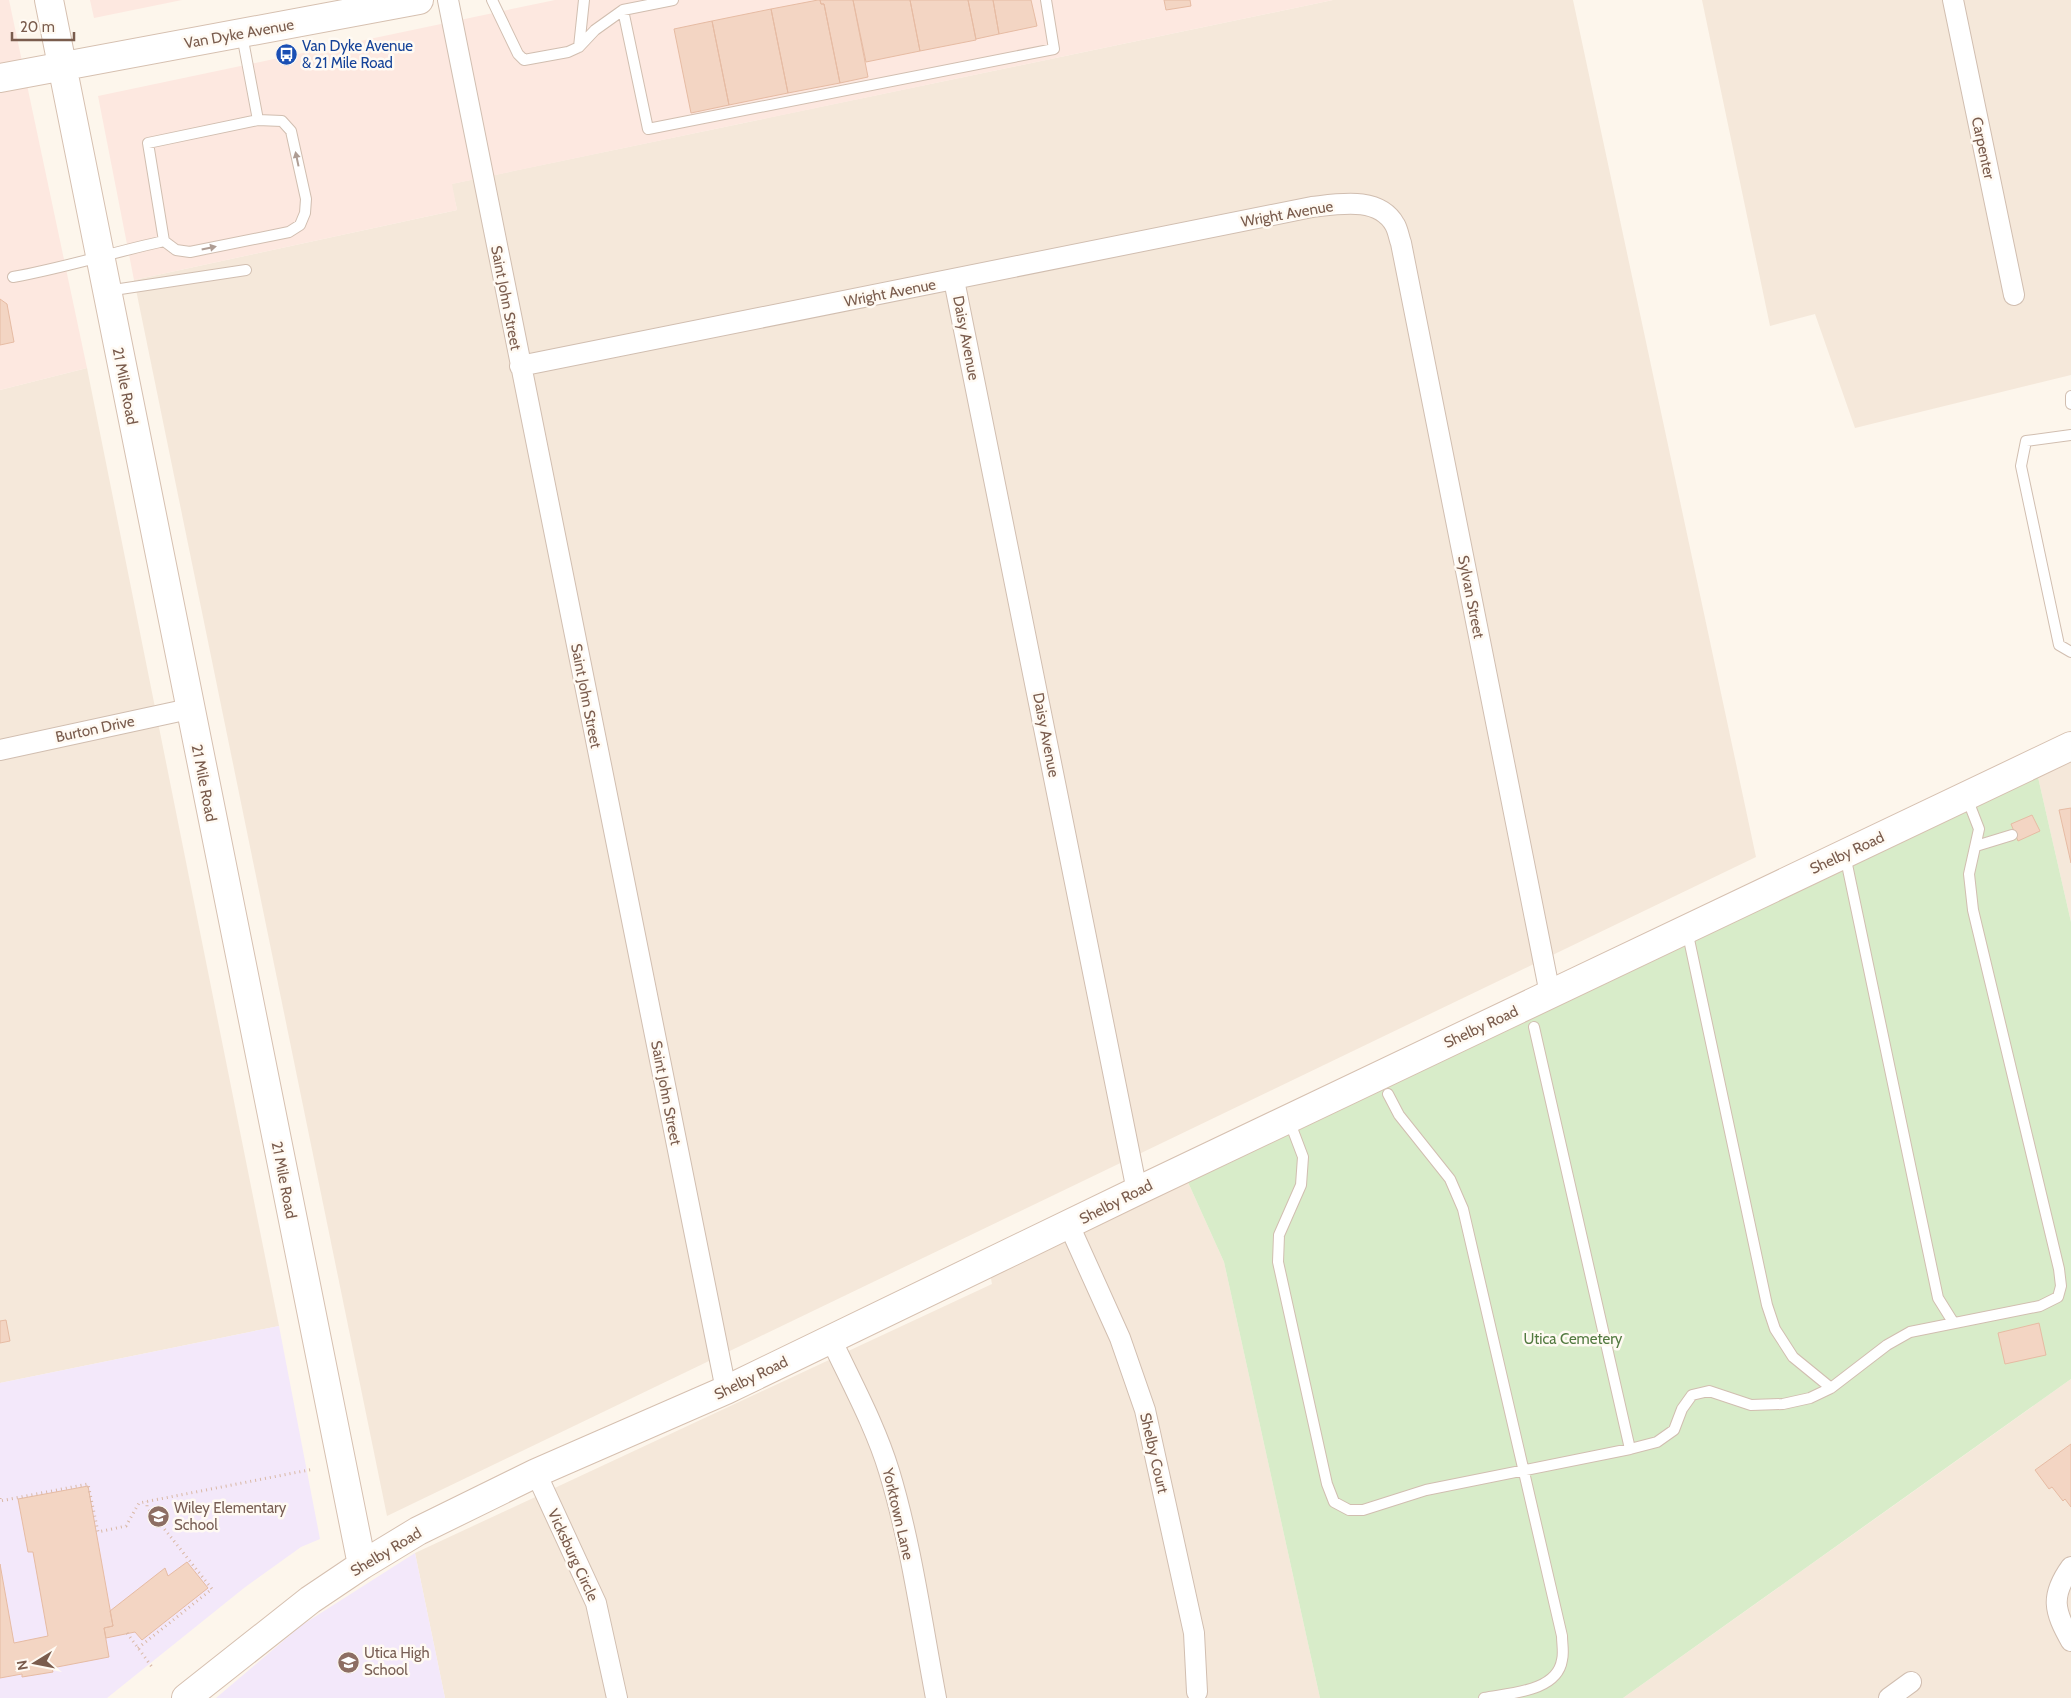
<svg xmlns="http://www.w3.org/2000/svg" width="2071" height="1698" font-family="Cabin,sans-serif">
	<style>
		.residential { fill: #f5e8da }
		.commercial { fill: #fde8e0 }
		.education { fill: #f3e8fa }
		.green { fill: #d8ecc9 }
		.building { fill: #f3d5c3; stroke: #e6bba3 }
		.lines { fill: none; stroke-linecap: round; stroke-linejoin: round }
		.lane-casing { stroke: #d1beb0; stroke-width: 12 }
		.street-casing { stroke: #d1beb0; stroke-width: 22 }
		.secondary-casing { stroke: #d6c0b0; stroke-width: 30 }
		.path { stroke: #d9b8a5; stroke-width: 3; stroke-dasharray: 1 4; stroke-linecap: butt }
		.lane { stroke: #fff; stroke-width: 10 }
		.street { stroke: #fff; stroke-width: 20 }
		.secondary { stroke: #fff; stroke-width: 28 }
		.oneway { fill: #af9d94 }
		.labels { text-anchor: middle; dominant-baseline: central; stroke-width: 5; stroke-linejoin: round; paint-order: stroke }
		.street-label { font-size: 15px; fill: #7a5c4d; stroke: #fffaf3 }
		.transit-label { font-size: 15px; fill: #164399; stroke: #fffaf3; text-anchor: start }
		.park-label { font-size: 15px; fill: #537a41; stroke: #fffaf3 }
		.education-label { font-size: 15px; fill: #785e54; stroke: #fffaf3; text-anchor: start }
	</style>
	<rect width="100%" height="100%" fill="#fdf6ec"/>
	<!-- residential -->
	<path class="residential" d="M 1333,0 L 1573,0 L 1756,857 L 387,1516 L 134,280 L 457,210 L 451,184 Z
		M 1702,0 L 2071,0 L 2071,375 L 1855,428 L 1815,314 L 1770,326 Z
		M 87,368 L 279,1326 L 0,1383 L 0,390 Z
		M 2071,746 L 2071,922 L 2035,764 Z
		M 1182,1169 L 1224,1262 L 1320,1698 L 445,1698 L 415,1553 L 992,1284 L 988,1264 Z
		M 2071,1379 L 2071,1698 L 1623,1698 L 1879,1516 Z"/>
	<!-- commercial -->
	<path class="commercial" d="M 0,0 L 9,0 L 87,368 L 0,390 Z
		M 90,0 L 182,0 L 94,18 Z
		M 555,0 L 1333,0 L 452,184 L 457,210 L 134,280 L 98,96 Z"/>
	<!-- education -->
	<path class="education" d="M 279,1326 L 320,1539 L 301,1547 L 244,1588 L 107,1698 L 0,1698 L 0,1383 Z
		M 415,1553 L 445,1698 L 216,1698 L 302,1625 Z"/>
	<!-- green -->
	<path class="green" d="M 2035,764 L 2071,922 L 2071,1379 L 1623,1698 L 1320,1698 L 1224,1262 L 1182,1169 Z"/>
	<!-- building -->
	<path class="building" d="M 818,0 L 820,0 L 821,4 L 824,4 L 840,83 L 788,93 L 771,9 Z
		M 820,0 L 853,0 L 868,77 L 840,83 L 824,4 L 821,4 Z
		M 853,0 L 910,0 L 920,51 L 866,62 Z
		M 910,0 L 968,0 L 976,40 L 920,51 Z
		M 968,0 L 993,0 L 999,34 L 976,39 Z
		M 993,0 L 1031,0 L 1037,26 L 999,34 Z
		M 1164,0 L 1190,0 L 1191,6 L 1166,10 Z
		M 771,9 L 788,93 L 729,105 L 712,21 Z
		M 712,21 L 729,105 L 691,113 L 674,29 Z
		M 0,299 L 7,304 L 14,342 L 0,345 Z
		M 2071,808 L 2071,863 L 2059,810 Z
		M 2032,815 L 2040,831 L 2018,841 L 2011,824 Z
		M 6,1320 L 10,1341 L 0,1343 L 0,1321 Z
		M 2039,1323 L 2046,1355 L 2005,1364 L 1998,1333 Z
		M 2071,1444 L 2071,1507 L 2065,1499 L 2063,1501 L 2052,1487 L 2049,1489 L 2035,1470 Z
		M 88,1486 L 113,1626 L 104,1628 L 109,1657 L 52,1668 L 53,1672 L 22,1677 L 22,1674 L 0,1678 L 0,1564 L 14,1643 L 48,1636 L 33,1552 L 28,1552 L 18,1499 Z
		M 187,1562 L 208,1588 L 142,1640 L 135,1632 L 106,1638 L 104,1628 L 113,1626 L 110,1611 L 165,1568 L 168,1576 Z"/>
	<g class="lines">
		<defs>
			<path id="lane" d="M 492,0 L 518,54 L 524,60 L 568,52 L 579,47 L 595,30 L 623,10
				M 673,0 L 623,10 L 648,129 L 1054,49 L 1046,0
				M 579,47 L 584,0
				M 164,241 L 176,250 L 190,252 L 289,232 L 300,225 L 305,213 L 306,199 L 291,131 L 282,121 L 258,120
				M 13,277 C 64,268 114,252 164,241 L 148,143 L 258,120 L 242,35
				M 107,291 L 246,270
				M 2071,396 L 2071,404
				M 2071,435 L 2026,441 L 2021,466 L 2059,645 L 2071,652
				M 1976,846 L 2012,835
				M 1845,855 L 1938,1298 L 1953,1322
				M 1687,930 L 1767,1305 L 1775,1329 L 1793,1357 L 1831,1388
				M 1534,1027 L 1630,1449
				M 1388,1094 L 1399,1115 L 1450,1179 L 1463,1209 L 1562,1636 C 1562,1644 1564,1653 1562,1660 C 1557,1692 1509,1693 1484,1698
				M 1289,1120 L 1303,1157 L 1301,1185 L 1279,1235 L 1278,1262 L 1327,1484 L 1334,1502 L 1349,1510 L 1363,1510 L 1426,1490 L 1630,1449 L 1657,1442 L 1674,1430 L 1682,1409 L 1692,1395 L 1709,1391 L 1751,1405 L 1783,1404 L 1810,1398 L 1831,1388 L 1887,1345 L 1910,1332 L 2040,1306 L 2058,1297 L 2061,1286 L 2059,1269 L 1973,910 L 1969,874 L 1979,829 L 1967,798"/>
			<path id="street" d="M 448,0 L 726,1390
				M 1953,0 L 2014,295
				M 954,280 L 1137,1191
				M 520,366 L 1312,207 C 1339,204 1379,196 1395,225 C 1398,230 1399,238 1401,243 L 1550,994
				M 0,750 L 189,709
				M 1069,1225 L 1120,1338 L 1145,1410 L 1194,1633 L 1197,1692
				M 831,1339 C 851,1382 875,1425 889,1471 C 911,1543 922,1624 936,1698
				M 536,1473 L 596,1603 L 617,1698
				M 2071,1567 C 2050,1596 2054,1611 2071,1641
				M 1889,1698 L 1911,1682"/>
			<path id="secondary" d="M 49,0 L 362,1565
				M 0,78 L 419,0
				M 186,1698 L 310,1600 L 362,1565 L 418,1531 L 536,1473 L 726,1390 L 1137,1191 L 2071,746"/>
		</defs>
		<!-- lane casing -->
		<use href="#lane" class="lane-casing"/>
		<!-- street casing -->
		<use href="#street" class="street-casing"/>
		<!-- secondary casing -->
		<use href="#secondary" class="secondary-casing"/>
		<!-- path -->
		<path class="path" d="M 0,1498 L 0,1501 L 88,1484 L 98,1532 L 126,1526 L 139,1503 L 314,1469
			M 127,1633 L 152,1667
			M 138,1648 L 212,1589 L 147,1507 L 147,1501"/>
		<!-- lane -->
		<use href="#lane" class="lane"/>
		<!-- street -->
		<use href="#street" class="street"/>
		<!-- secondary -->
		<use href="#secondary" class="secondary"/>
	</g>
	<!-- one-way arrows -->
	<defs><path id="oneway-solid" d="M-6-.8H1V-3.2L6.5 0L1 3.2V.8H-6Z" transform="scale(1.25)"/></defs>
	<g class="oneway">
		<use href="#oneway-solid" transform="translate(297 159) rotate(-102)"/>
		<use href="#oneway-solid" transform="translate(209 248) rotate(-12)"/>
	</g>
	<!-- icons -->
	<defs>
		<symbol id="bus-disc" viewBox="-11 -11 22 22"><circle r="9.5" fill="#1a4fb4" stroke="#fffaf3"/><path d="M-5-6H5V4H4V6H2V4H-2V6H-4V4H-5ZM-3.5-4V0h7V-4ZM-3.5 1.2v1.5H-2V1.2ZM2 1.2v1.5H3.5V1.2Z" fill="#fff"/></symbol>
		<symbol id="school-disc" viewBox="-11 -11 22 22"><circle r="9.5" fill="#8d6e63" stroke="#fffaf3"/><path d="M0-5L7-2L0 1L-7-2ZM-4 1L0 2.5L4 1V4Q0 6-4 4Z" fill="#fff"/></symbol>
	</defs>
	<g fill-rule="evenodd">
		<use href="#bus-disc" x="274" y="42" width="25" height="25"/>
		<use href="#school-disc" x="146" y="1504" width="25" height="25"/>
		<use href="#school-disc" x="336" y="1650" width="25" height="25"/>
	</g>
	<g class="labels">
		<!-- street labels -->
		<g class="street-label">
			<text transform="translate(239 34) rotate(-10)">Van Dyke Avenue</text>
			<text transform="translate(1983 148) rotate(78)">Carpenter</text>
			<text transform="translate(1287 214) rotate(-10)">Wright Avenue</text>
			<text transform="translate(890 293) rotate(-11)">Wright Avenue</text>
			<text transform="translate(506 298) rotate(79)">Saint John Street</text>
			<text transform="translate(966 338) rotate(79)">Daisy Avenue</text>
			<text transform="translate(125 386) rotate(79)">21 Mile Road</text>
			<text transform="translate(1471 597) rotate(79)">Sylvan Street</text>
			<text transform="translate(586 696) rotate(79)">Saint John Street</text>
			<text transform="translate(95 729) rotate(-12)">Burton Drive</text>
			<text transform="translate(1046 735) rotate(79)">Daisy Avenue</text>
			<text transform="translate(204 783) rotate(79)">21 Mile Road</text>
			<text transform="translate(1847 853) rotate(-25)">Shelby Road</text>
			<text transform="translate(1481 1027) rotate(-25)">Shelby Road</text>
			<text transform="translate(666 1093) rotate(79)">Saint John Street</text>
			<text transform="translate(284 1180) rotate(79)">21 Mile Road</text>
			<text transform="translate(1116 1202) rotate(-27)">Shelby Road</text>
			<text transform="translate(751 1378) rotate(-26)">Shelby Road</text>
			<text transform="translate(1154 1453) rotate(77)">Shelby Court</text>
			<text transform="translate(898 1514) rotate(77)">Yorktown Lane</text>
			<text transform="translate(386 1552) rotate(-31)">Shelby Road</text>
			<text transform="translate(573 1555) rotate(65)">Vicksburg Circle</text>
		</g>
		<!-- transit labels -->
		<g class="transit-label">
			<text x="302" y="46">Van Dyke Avenue<tspan x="302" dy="17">&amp; 21 Mile Road</tspan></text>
		</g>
		<!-- park labels -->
		<g class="park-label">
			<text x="1573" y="1339">Utica Cemetery</text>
		</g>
		<!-- education labels -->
		<g class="education-label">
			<text x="174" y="1508">Wiley Elementary<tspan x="174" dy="17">School</tspan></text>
			<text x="364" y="1653">Utica High<tspan x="364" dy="17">School</tspan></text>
		</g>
	</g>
	<!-- north arrow -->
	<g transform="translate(35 1663) rotate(260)" stroke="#fffaf3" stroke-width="4" paint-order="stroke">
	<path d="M0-4L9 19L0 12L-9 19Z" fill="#7a5c4d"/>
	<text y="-8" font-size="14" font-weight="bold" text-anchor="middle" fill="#7a5c4d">N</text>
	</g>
	<!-- scale -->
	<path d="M12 32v8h62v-8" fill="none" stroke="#7a5c4d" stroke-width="2.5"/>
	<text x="20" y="32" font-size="15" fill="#7a5c4d" stroke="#fffaf3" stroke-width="4" paint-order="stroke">20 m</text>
</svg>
